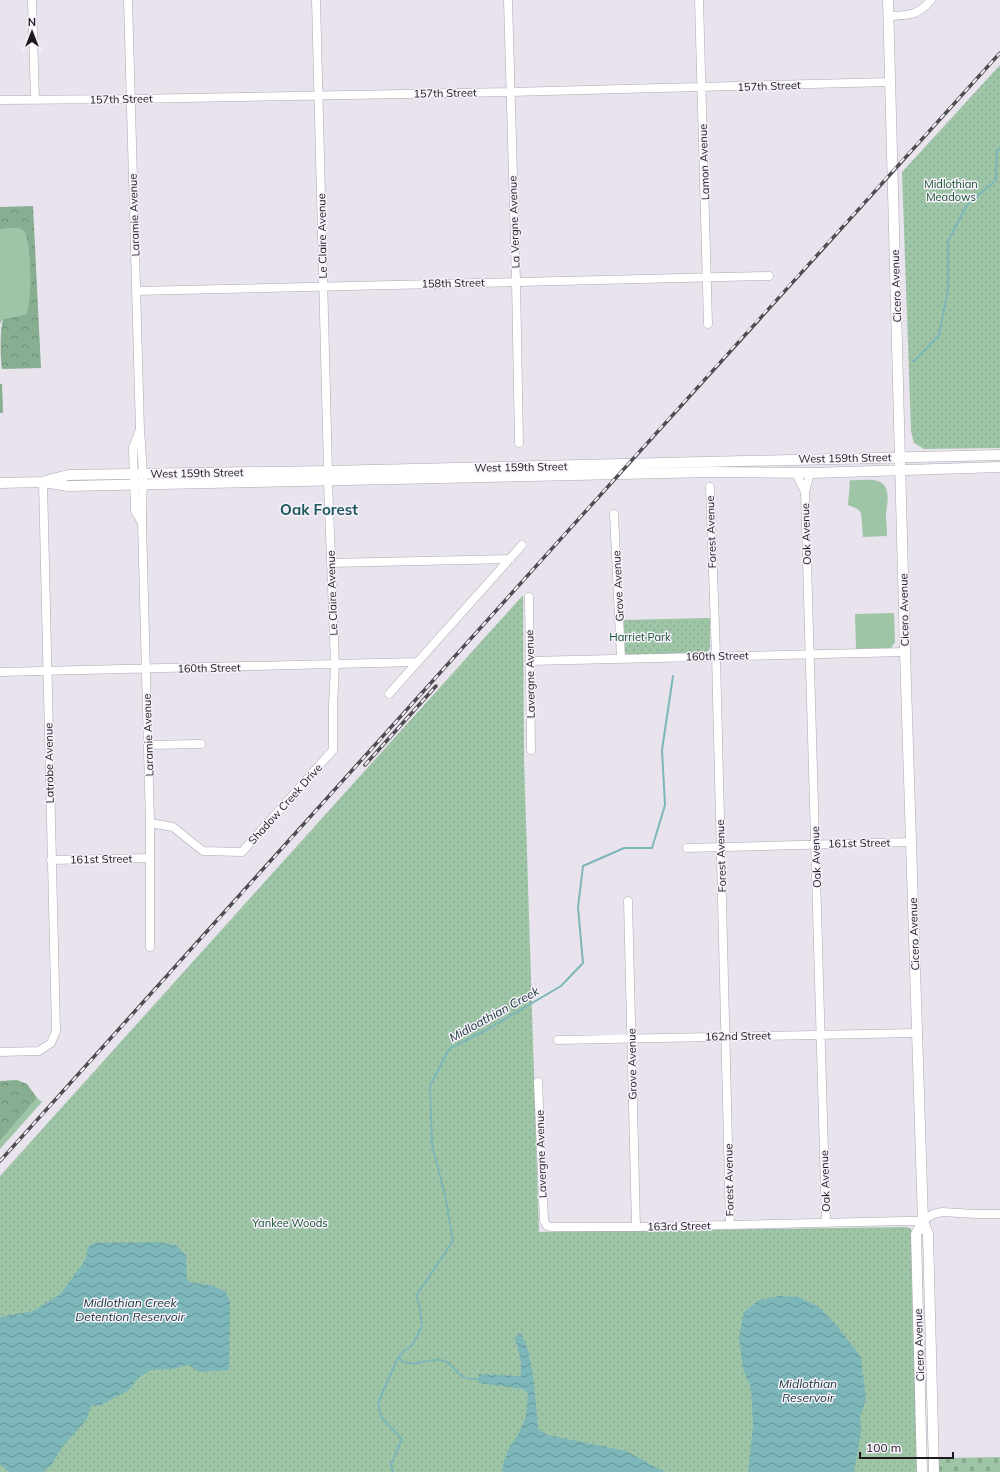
<svg xmlns="http://www.w3.org/2000/svg" width="1000" height="1472" font-family="Mulish,sans-serif">
	<style>
		.green { fill: #9fc5a7 }
		.forest { fill: url(#forest-crowns) }
		.cemetery { fill: url(#cemetery-stones) }
		.park { fill: url(#park-dots) }
		.water { fill: url(#water-waves) }
		.lines { fill: none; stroke-linecap: round; stroke-linejoin: round }
		.stream { stroke: #7db7ba; stroke-width: 2 }
		.minor-casing { stroke: #ada8b2; stroke-width: 9 }
		.major-casing { stroke: #ada8b2; stroke-width: 11 }
		.minor { stroke: #fff; stroke-width: 8 }
		.major { stroke: #fff; stroke-width: 10 }
		.rail-casing { stroke: #4e4b51; stroke-width: 3.5 }
		.rail { stroke: #f6f1fb; stroke-width: 2; stroke-dasharray: 6; stroke-linecap: butt }
		.labels { text-anchor: middle; dominant-baseline: central; stroke-width: 3; stroke-linejoin: round; paint-order: stroke }
		.street-label { font-size: 11px; fill: #1b191d; stroke: #f6f1fb }
		.park-label { font-size: 11px; fill: #13512a; stroke: #f6f1fb }
		.water-label { font-size: 12px; font-style: italic; fill: #143233; stroke: #f6f1fb }
		.district-label { font-size: 15px; font-weight: bold; fill: #1d585c; stroke: #f6f1fb }
	</style>
	<defs>
		<pattern id="forest-crowns" width="20" height="18" patternUnits="userSpaceOnUse"><rect width="20" height="18" fill="#88ae91"/><path d="M2 6a3 3 0 1 1 6 0M12 15a3 3 0 1 1 6 0" fill="none" stroke="#6e8d76"/></pattern>
		<pattern id="cemetery-stones" width="16" height="16" patternUnits="userSpaceOnUse"><rect width="16" height="16" fill="#9fc5a7"/><path d="M2 7V4a2 2 0 0 1 4 0v3zM10 15v-3a2 2 0 0 1 4 0v3z" fill="#88a98f"/></pattern>
		<pattern id="park-dots" width="8" height="8" patternUnits="userSpaceOnUse"><rect width="8" height="8" fill="#9fc5a7"/><path d="M2 2h.1M6 6h.1" fill="none" stroke="#88a98f" stroke-width="1.8" stroke-linecap="round"/></pattern>
		<pattern id="water-waves" width="16" height="10" patternUnits="userSpaceOnUse"><rect width="16" height="10" fill="#7db7ba"/><path d="M0 5q4-4 8 0t8 0" fill="none" stroke="#669497"/></pattern>
	</defs>
	<rect width="100%" height="100%" fill="#e9e3ee"/>
	<!-- green -->
	<path class="green" d="M 18,228 L 25,232 C 31,254 32,292 28,314 L 3,319 L 0,324 L 0,229 Z
		M 850,480 C 859,481 869,478 878,481 C 892,486 887,504 886,514 C 886,522 887,529 887,536 L 863,537 L 861,513 L 858,509 L 848,505 Z
		M 894,613 L 895,642 L 891,648 L 856,649 L 855,614 Z
		M 37,1098 L 42,1102 L 0,1149 L 0,1141 Z"/>
	<!-- forest -->
	<path class="forest" d="M 33,206 L 41,368 L 2,369 C 0,356 0,331 3,319 L 27,314 C 32,294 31,253 25,232 L 18,228 L 0,229 L 0,207 Z
		M 0,384 L 2,384 L 3,413 L 0,413 Z
		M 17,1080 L 27,1084 L 37,1098 L 0,1141 L 0,1081 Z"/>
	<!-- cemetery -->
	<path class="cemetery" d="M 1000,1457 L 1000,1472 L 938,1472 L 938,1458 Z"/>
	<!-- park -->
	<path class="park" d="M 1000,65 L 1000,448 L 924,449 L 914,443 L 911,431 L 902,172 Z
		M 523,595 L 524,758 L 539,1232 L 904,1227 L 910,1228 L 913,1233 L 919,1472 L 0,1472 L 0,1176 Z
		M 710,618 L 710,648 L 709,651 L 707,653 L 628,655 L 623,652 L 621,620 Z"/>
	<!-- water -->
	<path class="water" d="M 158,1242 L 176,1245 L 186,1255 L 187,1278 L 189,1282 L 210,1285 L 225,1291 L 230,1301 L 229,1370 L 199,1372 L 188,1365 L 172,1369 L 151,1370 L 138,1378 L 129,1390 L 99,1406 L 91,1405 L 87,1419 L 63,1446 L 51,1465 L 43,1472 L 9,1472 L 0,1464 L 0,1317 L 33,1311 L 60,1294 L 82,1265 L 87,1255 L 87,1248 L 94,1243 Z
		M 779,1296 L 798,1297 L 819,1307 L 838,1327 L 861,1357 L 866,1399 L 860,1417 L 861,1433 L 854,1472 L 748,1472 L 753,1425 L 751,1388 L 743,1369 L 739,1337 L 744,1312 L 759,1300 Z
		M 521,1333 L 528,1350 L 534,1381 L 538,1429 L 548,1435 L 626,1451 L 657,1468 L 667,1472 L 502,1472 L 504,1460 L 509,1448 L 519,1433 L 526,1416 L 528,1394 L 523,1389 L 479,1383 L 479,1374 L 521,1376 L 521,1361 L 515,1337 Z"/>
	<g class="lines">
		<!-- stream -->
		<path class="stream" d="M 913,361 L 915,360 L 939,335 L 948,289 L 948,241 L 967,205 L 996,180 L 997,150 L 1000,148
			M 399,1358 C 410,1370 428,1358 441,1360 C 457,1363 455,1382 479,1379
			M 393,1472 L 391,1465 L 402,1439 L 382,1418 L 378,1403 L 398,1358 L 404,1351 L 412,1346 L 422,1326 L 419,1304 L 416,1296 L 453,1241 L 445,1195 L 432,1145 L 430,1086 L 449,1049 L 488,1029 L 561,986 L 583,963 L 578,907 L 583,866 L 624,848 L 652,848 L 665,805 L 662,750 L 673,676"/>
		<defs>
			<path id="minor" d="M 32,0 L 35,100
				M 128,0 L 140,430 L 143,473 L 142,523 L 150,823 L 150,947
				M 316,0 L 328,471
				M 508,0 L 516,281 L 519,443
				M 699,0 L 708,324
				M 888,16 C 909,15 916,17 931,0
				M 0,100 L 130,99 L 510,92 L 890,82
				M 136,291 L 769,276
				M 139,432 L 133,448 L 135,511 L 142,523
				M 796,473 L 805,492
				M 812,473 L 809,477 L 805,492 L 826,1223
				M 710,487 L 716,656 L 730,1225
				M 614,514 L 621,658
				M 331,563 L 510,559
				M 529,597 L 531,750
				M 530,661 L 905,652
				M 0,672 L 417,662
				M 389,694 L 522,545
				M 148,745 L 201,744
				M 150,823 L 173,827 L 203,851 L 242,852 L 333,750 L 333,706 L 335,665 L 328,481
				M 687,848 L 911,842
				M 51,860 L 150,858
				M 628,901 L 636,1227
				M 558,1040 L 917,1033
				M 0,1052 L 39,1051 L 51,1043 L 56,1031 L 43,482
				M 538,1082 L 544,1221 L 547,1226 L 552,1227 L 636,1227 L 906,1221 L 923,1221 L 933,1214 L 942,1212 L 975,1214 L 1000,1214"/>
			<path id="major" d="M 888,0 L 905,652 L 923,1221 L 928,1234 L 934,1472
				M 45,481 L 68,475 L 328,471 L 1000,455
				M 0,483 L 43,482 L 68,486 L 712,472 L 812,473 L 1000,467
				M 922,1472 L 916,1234 L 923,1221"/>
		</defs>
		<!-- minor casing -->
		<use href="#minor" class="minor-casing"/>
		<!-- major casing -->
		<use href="#major" class="major-casing"/>
		<!-- minor -->
		<use href="#minor" class="minor"/>
		<!-- major -->
		<use href="#major" class="major"/>
		<defs>
			<path id="rail" d="M 365,765 L 436,686
				M 0,1161 C 334,792 665,421 1000,53"/>
		</defs>
		<!-- rail casing -->
		<use href="#rail" class="rail-casing"/>
		<!-- rail -->
		<use href="#rail" class="rail"/>
	</g>
	<g class="labels">
		<!-- street labels -->
		<g class="street-label">
			<text transform="translate(769 86) rotate(-2)">157th Street</text>
			<text transform="translate(445 93) rotate(-1)">157th Street</text>
			<text transform="translate(121 99) rotate(-1)">157th Street</text>
			<text transform="translate(704 162) rotate(-92)">Lamon Avenue</text>
			<text transform="translate(134 215) rotate(-92)">Laramie Avenue</text>
			<text transform="translate(514 222) rotate(-92)">La Vergne Avenue</text>
			<text transform="translate(322 236) rotate(-91)">Le Claire Avenue</text>
			<text transform="translate(453 283) rotate(-1)">158th Street</text>
			<text transform="translate(896 286) rotate(-92)">Cicero Avenue</text>
			<text transform="translate(845 458) rotate(-1)">West 159th Street</text>
			<text transform="translate(521 467) rotate(-1)">West 159th Street</text>
			<text transform="translate(197 473) rotate(-1)">West 159th Street</text>
			<text transform="translate(711 532) rotate(-92)">Forest Avenue</text>
			<text transform="translate(806 534) rotate(-92)">Oak Avenue</text>
			<text transform="translate(618 586) rotate(-93)">Grove Avenue</text>
			<text transform="translate(332 593) rotate(-92)">Le Claire Avenue</text>
			<text transform="translate(904 610) rotate(-91)">Cicero Avenue</text>
			<text transform="translate(717 656) rotate(-1)">160th Street</text>
			<text transform="translate(209 668) rotate(-1)">160th Street</text>
			<text transform="translate(530 674) rotate(-91)">Lavergne Avenue</text>
			<text transform="translate(148 735) rotate(-92)">Laramie Avenue</text>
			<text transform="translate(49 763) rotate(-91)">Latrobe Avenue</text>
			<text transform="translate(285 804) rotate(-48)">Shadow Creek Drive</text>
			<text transform="translate(859 843) rotate(-1)">161st Street</text>
			<text transform="translate(721 856) rotate(-92)">Forest Avenue</text>
			<text transform="translate(816 857) rotate(-92)">Oak Avenue</text>
			<text transform="translate(101 859) rotate(-1)">161st Street</text>
			<text transform="translate(914 934) rotate(-92)">Cicero Avenue</text>
			<text transform="translate(738 1036) rotate(-1)">162nd Street</text>
			<text transform="translate(632 1064) rotate(-91)">Grove Avenue</text>
			<text transform="translate(541 1154) rotate(-92)">Lavergne Avenue</text>
			<text transform="translate(729 1180) rotate(-91)">Forest Avenue</text>
			<text transform="translate(825 1181) rotate(-92)">Oak Avenue</text>
			<text transform="translate(679 1226) rotate(-1)">163rd Street</text>
			<text transform="translate(919 1345) rotate(-92)">Cicero Avenue</text>
		</g>
		<!-- park labels -->
		<g class="park-label">
			<text x="951" y="184">Midlothian<tspan x="951" dy="13">Meadows</tspan></text>
			<text x="640" y="637">Harriet Park</text>
			<text x="290" y="1223">Yankee Woods</text>
		</g>
		<!-- water labels -->
		<g class="water-label">
			<text transform="translate(494 1014) rotate(-29)">Midloathian Creek</text>
			<text x="130" y="1302">Midlothian Creek<tspan x="130" dy="14">Detention Reservoir</tspan></text>
			<text x="808" y="1383">Midlothian<tspan x="808" dy="14">Reservoir</tspan></text>
		</g>
		<!-- district labels -->
		<g class="district-label">
			<text x="319" y="509">Oak Forest</text>
		</g>
	</g>
	<!-- north arrow -->
	<g transform="translate(32 32)" stroke="#f6f1fb" stroke-width="3" paint-order="stroke">
	<path d="M0-3L7 15L0 10L-7 15Z" fill="#1b191d"/>
	<text y="-6" font-size="11" font-weight="bold" text-anchor="middle" fill="#1b191d">N</text>
	</g>
	<!-- scale -->
	<path d="M860 1452v6h93v-6" fill="none" stroke="#1b191d" stroke-width="2"/>
	<text x="866" y="1452" font-size="12" fill="#1b191d" stroke="#f6f1fb" stroke-width="3" paint-order="stroke">100 m</text>
</svg>
